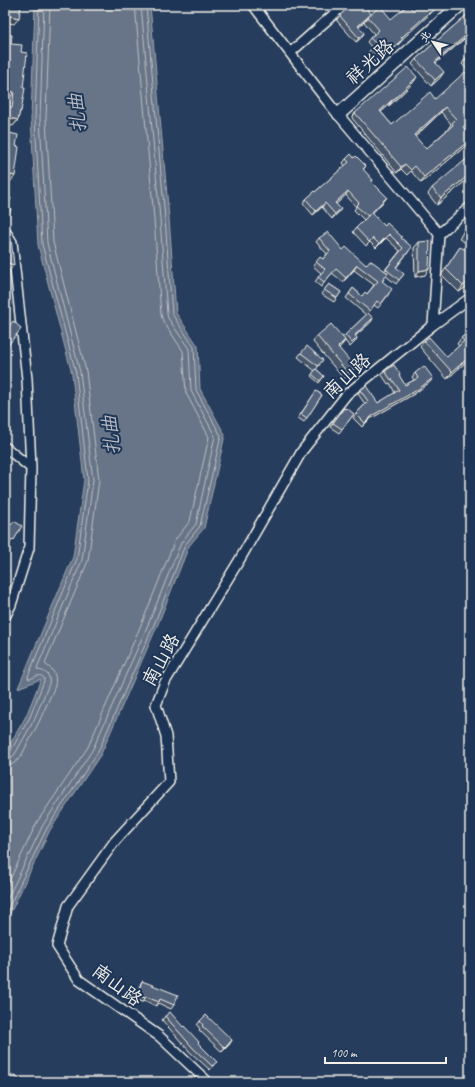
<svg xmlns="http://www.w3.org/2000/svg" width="475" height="1087" font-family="Caveat,'LXGW WenKai TC',sans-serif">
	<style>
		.water { fill: #677588; stroke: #9fa7ae }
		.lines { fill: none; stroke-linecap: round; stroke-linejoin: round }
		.shore { stroke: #bcbfc2; stroke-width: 1 }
		.minor-casing { stroke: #f4f1e8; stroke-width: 12 }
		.major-casing { stroke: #f4f1e8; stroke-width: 15 }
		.minor { stroke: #1d3557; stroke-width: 9 }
		.major { stroke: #1d3557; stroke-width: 12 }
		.wall { fill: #47566a; stroke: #f4f1e8; fill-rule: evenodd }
		.shaded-wall { fill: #394656; stroke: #f4f1e8 }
		.building { fill: #52647b; stroke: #f4f1e8; fill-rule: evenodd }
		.labels { text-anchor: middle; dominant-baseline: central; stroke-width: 4; stroke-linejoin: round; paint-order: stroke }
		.street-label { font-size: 19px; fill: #f4f1e8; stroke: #1d3557 }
		.water-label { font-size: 20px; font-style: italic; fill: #bcbfc2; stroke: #1d3557 }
	</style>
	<rect width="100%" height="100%" fill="#263d5d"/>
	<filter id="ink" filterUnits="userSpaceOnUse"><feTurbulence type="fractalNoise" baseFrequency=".025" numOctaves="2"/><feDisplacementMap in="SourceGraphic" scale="8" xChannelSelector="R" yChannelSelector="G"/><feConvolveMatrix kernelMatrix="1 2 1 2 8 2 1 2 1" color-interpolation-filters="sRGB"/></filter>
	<g filter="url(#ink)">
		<!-- water -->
		<path class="water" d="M 35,5 L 150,5 L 169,218 L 176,313 L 198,346 L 200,389 L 225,435 L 204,528 L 189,546 L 158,624 L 101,754 L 50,830 L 5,924 L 5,753 L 26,716 L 41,679 L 18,688 L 73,557 L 84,480 L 72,374 L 38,245 L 31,119 Z"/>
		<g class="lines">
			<!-- shore -->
			<path class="shore" d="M 5,754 L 8,754 L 10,752 L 30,717 L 44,681 L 44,678 C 40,673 35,677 30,679 L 28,678 L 28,676 L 77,559 L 88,480 L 76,373 L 42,244 L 35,119 L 39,5
				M 5,759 L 11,758 L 15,754 L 34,720 L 49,684 C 51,675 46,671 38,670 L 37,668 L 82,560 L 93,480 L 80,372 L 47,243 L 40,119 L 44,5
				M 5,765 L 13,764 L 20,758 L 39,722 L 55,686 C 57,676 54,670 46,665 L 45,663 L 88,561 L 99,480 L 86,371 L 53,242 L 46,118 L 50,5
				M 5,890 L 37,822 L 88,747 L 144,618 L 175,540 L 190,521 L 209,437 L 186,393 L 183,351 L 163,321 L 161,315 L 154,219 L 135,5
				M 5,904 L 43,825 L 93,749 L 150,620 L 181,543 L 196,524 L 215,436 L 191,391 L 189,349 L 168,318 L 167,314 L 160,219 L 141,5
				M 5,915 L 47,828 L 98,752 L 155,622 L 185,545 L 200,526 L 221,436 L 196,390 L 194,347 L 172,314 L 165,218 L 146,5"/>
			<defs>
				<path id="minor" d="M 253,5 L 331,106 L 439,234 L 433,325
					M 290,53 L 344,5
					M 5,231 L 12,242 L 27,379 L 31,468 L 29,548 L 11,605 L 5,617
					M 439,234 L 470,207
					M 5,447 L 31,468
					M 208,1082 L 159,1036 L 79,980 L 57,946 L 68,906 L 115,841 L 169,782 L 166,736 L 156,705 L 165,682 L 240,559 L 302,451 L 347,394 L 433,325 L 470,298"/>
				<path id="major" d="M 339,114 L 460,5"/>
			</defs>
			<!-- minor casing -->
			<use href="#minor" class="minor-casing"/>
			<!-- major casing -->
			<use href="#major" class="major-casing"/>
			<!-- minor -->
			<use href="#minor" class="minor"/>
			<!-- major -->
			<use href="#major" class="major"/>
		</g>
		<!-- wall -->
		<path class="wall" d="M 382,5 L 389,5 L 385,8 Z
			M 392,5 L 399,5 L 395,8 Z
			M 470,12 L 470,35 L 470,34 L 436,63 L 440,78 L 431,86 L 412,64 L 416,59 Z
			M 371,14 L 403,39 L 399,44 L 377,64 L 367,54 L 372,48 L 367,42 L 370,38 L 374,34 L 364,22 L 366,20 L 358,27 L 364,33 L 361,38 L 356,42 L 337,21 L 337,19 L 340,15 Z
			M 11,44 L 21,52 L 21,111 L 19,114 L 18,120 L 13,126 L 9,107 L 10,98 Z
			M 470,55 L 470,71 L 469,72 L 462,64 L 465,59 Z
			M 413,83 L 389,106 L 388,106 L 381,112 L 392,125 L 435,99 L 470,124 L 464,129 L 470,136 L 470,141 L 468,144 L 421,183 L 411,171 L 407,175 L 401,169 L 397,173 L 352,118 L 355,113 ZM 441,112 L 451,124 L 448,129 L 426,149 L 415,137 Z
			M 354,158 L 366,166 L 363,170 L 373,180 L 372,182 L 387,197 L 384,201 L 372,213 L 385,226 L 401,238 L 409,251 L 396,268 L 404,274 L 396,284 L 386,276 L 382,282 L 389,294 L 378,308 L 374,305 L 368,313 L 373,318 L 371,322 L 355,336 L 357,338 L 355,342 L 350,347 L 345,341 L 341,346 L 339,348 L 351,373 L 344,379 L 313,342 L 317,336 L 343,337 L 345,335 L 366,315 L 346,298 L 353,288 L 362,296 L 367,294 L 374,285 L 354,270 L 343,282 L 332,273 L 321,287 L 315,282 L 321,273 L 313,266 L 316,262 L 323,259 L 327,254 L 316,242 L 319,238 L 343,250 L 366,265 L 384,271 L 400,251 L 386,238 L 376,248 L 370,242 L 366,246 L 353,232 L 356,228 L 364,220 L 354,210 L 356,207 L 346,195 L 336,204 L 338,213 L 332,219 L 322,207 L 313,215 L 303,203 L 306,199 L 315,192 L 345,166 L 343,163 L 346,159 Z
			M 470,177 L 437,205 L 428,194 L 432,188 Z
			M 470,220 L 470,245 L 459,239 Z
			M 419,242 L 425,275 L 415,277 L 414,248 Z
			M 460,247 L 470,284 L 459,292 L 442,275 L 442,274 Z
			M 329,284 L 341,292 L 334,302 L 321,294 Z
			M 470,331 L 470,353 L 469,353 L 467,361 L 447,379 L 420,347 L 424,341 L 447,357 L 459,346 L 457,344 L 461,338 Z
			M 301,353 L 320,364 L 315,371 L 298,357 Z
			M 316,369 L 324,376 L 319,383 L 311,376 Z
			M 385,371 L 400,374 L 399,376 L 405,385 L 414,380 L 412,377 L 415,373 L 433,378 L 430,382 L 414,394 L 370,419 L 362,427 L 353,418 L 356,414 L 365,404 L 358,394 L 360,390 L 378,403 L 395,393 L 390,383 L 388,384 L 382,375 Z
			M 316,391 L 322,395 L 304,422 L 298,418 Z
			M 344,408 L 354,414 L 339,433 L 330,427 Z
			M 142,981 L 174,1005 L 171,1009 L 158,1003 L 156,1006 L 144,1000 L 143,1002 L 135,999 L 140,985 Z
			M 165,1016 L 214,1065 L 210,1070 L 190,1052 L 162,1020 Z
			M 200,1021 L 232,1040 L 229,1045 L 222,1052 L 199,1030 L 200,1029 L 197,1025 Z"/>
		<!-- shaded-wall -->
		<path class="shaded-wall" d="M 438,5 L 440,5 L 398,43 L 401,38 Z
			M 371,14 L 366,20 L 355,30 L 358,26 Z
			M 5,15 L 19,18 L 14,24 L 5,22 Z
			M 470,32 L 470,34 L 431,67 L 435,62 Z
			M 364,33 L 361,38 L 356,42 L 359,38 Z
			M 403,39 L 399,44 L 377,64 L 380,59 Z
			M 444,72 L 440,78 L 431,86 L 435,80 Z
			M 417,77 L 413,83 L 389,106 L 392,101 Z
			M 5,91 L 14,92 L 10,98 L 5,97 Z
			M 392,100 L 388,106 L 376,116 L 380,111 Z
			M 445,107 L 441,112 L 410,141 L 414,135 Z
			M 5,117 L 18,120 L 13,126 L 5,124 Z
			M 470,121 L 470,124 L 459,133 L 463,127 Z
			M 470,140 L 470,141 L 468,144 L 421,183 L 424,177 Z
			M 405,164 L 401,169 L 397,173 L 401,167 Z
			M 470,174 L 470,177 L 437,205 L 441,198 Z
			M 11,175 L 15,176 L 10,182 L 6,182 Z
			M 348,191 L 346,195 L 333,207 L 335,203 Z
			M 387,197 L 384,201 L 365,221 L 368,216 Z
			M 325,203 L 322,207 L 313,215 L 316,211 Z
			M 341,209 L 338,213 L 332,219 L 335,214 Z
			M 5,214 L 9,215 L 5,221 Z
			M 389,234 L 386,238 L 376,248 L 379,244 Z
			M 5,262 L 14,265 L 9,271 L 5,270 Z
			M 357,265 L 354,270 L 343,282 L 346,278 Z
			M 429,269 L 425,275 L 415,277 L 419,271 Z
			M 470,281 L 470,284 L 459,292 L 463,286 Z
			M 373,318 L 371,322 L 352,339 L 355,335 Z
			M 345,340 L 341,346 L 334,353 L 338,347 Z
			M 470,356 L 467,361 L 447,379 L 452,372 Z
			M 355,367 L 351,373 L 344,379 L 348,373 Z
			M 433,378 L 430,382 L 414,394 L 370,419 L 362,427 L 373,415 Z
			M 137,995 L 145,998 L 143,1002 L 135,999 Z
			M 232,1040 L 229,1045 L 222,1052 L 225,1048 Z"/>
		<!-- building -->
		<path class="building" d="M 5,5 L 21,5 L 19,18 L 5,15 Z
			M 351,5 L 364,5 L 371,14 L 358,26 L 364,33 L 359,38 L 340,16 L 340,15 Z
			M 408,5 L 413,10 L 419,5 L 438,5 L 401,38 L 403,39 L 380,59 L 371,49 L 376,44 L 370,38 L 379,30 L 368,17 L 380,6 L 391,19 Z
			M 470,12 L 470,32 L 435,62 L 444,72 L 435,80 L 416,59 Z
			M 5,34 L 12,35 L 11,44 L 22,45 L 21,52 L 27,53 L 23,88 L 25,88 L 21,111 L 20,111 L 18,120 L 5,117 L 5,106 L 12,108 L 14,92 L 5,91 Z
			M 470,55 L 470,64 L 465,59 Z
			M 408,67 L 417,77 L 392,101 L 392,100 L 380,111 L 392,125 L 430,92 L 435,99 L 465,72 L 470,77 L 470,121 L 463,127 L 470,136 L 470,140 L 424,177 L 415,166 L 411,170 L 405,164 L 401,167 L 355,113 ZM 445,107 L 456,119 L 452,123 L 453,125 L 426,149 L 414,135 Z
			M 5,132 L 18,135 L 16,146 L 19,147 L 15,176 L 11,175 L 5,194 Z
			M 351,154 L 354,158 L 356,156 L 366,166 L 363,169 L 373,180 L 371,181 L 387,197 L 368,216 L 356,206 L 359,203 L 348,191 L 335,203 L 341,209 L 335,214 L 325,203 L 316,211 L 306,199 L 315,191 L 315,192 L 349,162 L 346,159 Z
			M 470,156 L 470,174 L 441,198 L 432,188 Z
			M 5,196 L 11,198 L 8,208 L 11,209 L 9,215 L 5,214 Z
			M 371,213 L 385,226 L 387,223 L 402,237 L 401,238 L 412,247 L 396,267 L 404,274 L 399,280 L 386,269 L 403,248 L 389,234 L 379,244 L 373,238 L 369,242 L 356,228 Z
			M 470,221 L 470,236 L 464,233 Z
			M 5,229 L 11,238 L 14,265 L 5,262 Z
			M 328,232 L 343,250 L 346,247 L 366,265 L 370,260 L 388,273 L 382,281 L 392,289 L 381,304 L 377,301 L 370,311 L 349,294 L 353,288 L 362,296 L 365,292 L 367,294 L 378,281 L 357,265 L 346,278 L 336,269 L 324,282 L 318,277 L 325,269 L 316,262 L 320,257 L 323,259 L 330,251 L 319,238 Z
			M 430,241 L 429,269 L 419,271 L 419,242 Z
			M 460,247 L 470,252 L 470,281 L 463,286 L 446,269 L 446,268 Z
			M 329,284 L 341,292 L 337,298 L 324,290 Z
			M 368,313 L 373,318 L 355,335 L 357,338 L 352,343 L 345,335 Z
			M 13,321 L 20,327 L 21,329 L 5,349 L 5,331 Z
			M 331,324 L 345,340 L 338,347 L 355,367 L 348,373 L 317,336 Z
			M 470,331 L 470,350 L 467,352 L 470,354 L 470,356 L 452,372 L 424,341 L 429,337 L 447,357 L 464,341 L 461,338 Z
			M 307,346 L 323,360 L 318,366 L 301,353 Z
			M 394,365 L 400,374 L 399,375 L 405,385 L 418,378 L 415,373 L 424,366 L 433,378 L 417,390 L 373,415 L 365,423 L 356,414 L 368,401 L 360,390 L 366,386 L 378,403 L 399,390 L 392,379 L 391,380 L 385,371 Z
			M 316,369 L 324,376 L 320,381 L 312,374 Z
			M 316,391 L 322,395 L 307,418 L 301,414 Z
			M 344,408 L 346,409 L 347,408 L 354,414 L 342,429 L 333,423 Z
			M 14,521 L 22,526 L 14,540 L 13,539 L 5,549 L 5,524 L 6,522 L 11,525 Z
			M 5,567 L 9,570 L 5,576 Z
			M 5,582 L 12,587 L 5,598 Z
			M 142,981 L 178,995 L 174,1005 L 160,999 L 159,1002 L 146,997 L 145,998 L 137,995 Z
			M 170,1012 L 183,1027 L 184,1026 L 199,1042 L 198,1043 L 217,1062 L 212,1066 L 193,1048 L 165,1016 Z
			M 206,1015 L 232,1040 L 225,1048 L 202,1026 L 203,1025 L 200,1021 Z
			M 12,1074 L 19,1079 L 16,1082 L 9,1082 L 7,1081 Z"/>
	</g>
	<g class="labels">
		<!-- street labels -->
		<g class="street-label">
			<text transform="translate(370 62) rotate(-42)">祥光路</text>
			<text transform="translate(347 376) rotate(-43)">南山路</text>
			<text transform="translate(161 660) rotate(-61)">南山路</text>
			<text transform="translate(117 985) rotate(37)">南山路</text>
		</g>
		<!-- water labels -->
		<g class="water-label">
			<text transform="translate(77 113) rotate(-96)">扎曲</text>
			<text transform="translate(111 435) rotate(-96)">扎曲</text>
		</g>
	</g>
	<!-- margin -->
	<rect width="475" height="1087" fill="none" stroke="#1d3557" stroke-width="20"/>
	<rect x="10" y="10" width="455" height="1067" fill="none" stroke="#f4f1e8" stroke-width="1.5" filter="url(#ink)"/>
	<!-- north arrow -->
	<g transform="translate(433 42) rotate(305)" stroke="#1d3557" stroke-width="3" paint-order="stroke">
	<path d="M0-3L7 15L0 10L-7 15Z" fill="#f4f1e8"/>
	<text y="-6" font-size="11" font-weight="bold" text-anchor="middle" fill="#f4f1e8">北</text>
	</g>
	<!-- scale -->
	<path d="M325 1057v6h121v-6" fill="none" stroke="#f4f1e8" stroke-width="2"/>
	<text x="331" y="1057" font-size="12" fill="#f4f1e8" stroke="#1d3557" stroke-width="3" paint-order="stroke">100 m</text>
</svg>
